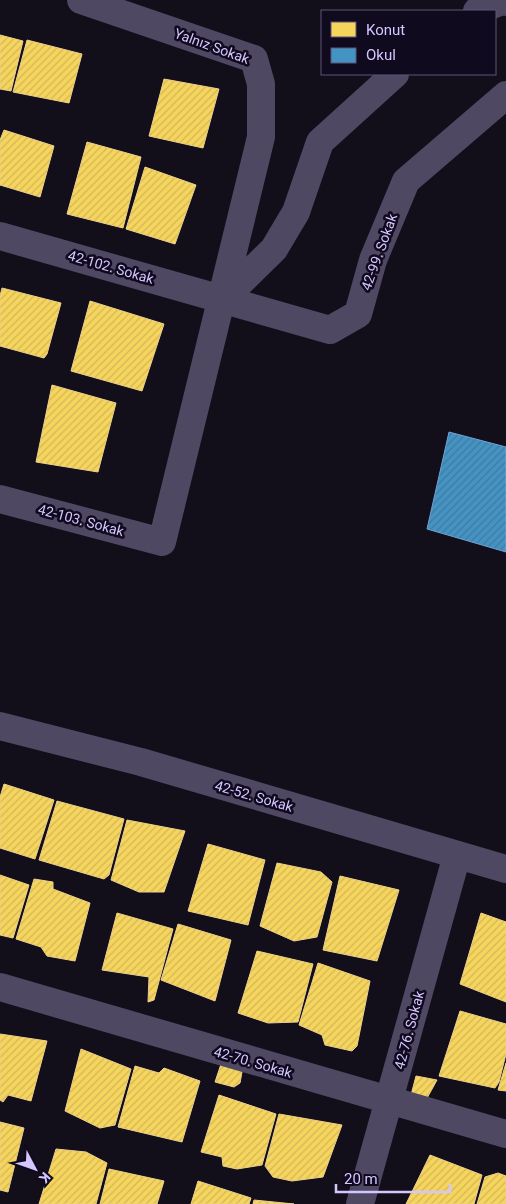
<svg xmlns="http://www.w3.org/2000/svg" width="506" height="1204" font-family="Roboto,sans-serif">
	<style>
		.homes { fill: url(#homes-hatch); stroke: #ecd08d }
		.schools { fill: url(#schools-hatch); stroke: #6fa2d5 }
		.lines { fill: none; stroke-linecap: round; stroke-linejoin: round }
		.minor { stroke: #4e4863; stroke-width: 28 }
		.labels { text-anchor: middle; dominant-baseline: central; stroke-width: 5; stroke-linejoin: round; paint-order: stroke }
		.street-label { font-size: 14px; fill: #d6c6ff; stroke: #100a1e }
	</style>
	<defs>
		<pattern id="homes-hatch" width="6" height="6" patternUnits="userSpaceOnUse" patternTransform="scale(1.25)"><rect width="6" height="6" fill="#f6d55c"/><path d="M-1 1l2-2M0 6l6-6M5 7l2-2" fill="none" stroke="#d2b659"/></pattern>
		<pattern id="schools-hatch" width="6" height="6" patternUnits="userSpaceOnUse" patternTransform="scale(1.25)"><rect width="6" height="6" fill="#4393c3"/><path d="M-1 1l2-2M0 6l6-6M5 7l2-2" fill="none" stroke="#42799f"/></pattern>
	</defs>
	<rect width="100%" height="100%" fill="#120e1a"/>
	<!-- homes -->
	<path class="homes" d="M 0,35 L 23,41 L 11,91 L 0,89 Z
		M 27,40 L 82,54 L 69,103 L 13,92 Z
		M 164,79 L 219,89 L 203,148 L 149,136 Z
		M 4,130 L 54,146 L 40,197 L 0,185 L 0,140 Z
		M 87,142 L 141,157 L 123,228 L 67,214 Z
		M 145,167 L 196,185 L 175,244 L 126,229 Z
		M 2,288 L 61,303 L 47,354 L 44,358 L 0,346 L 0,296 Z
		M 90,301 L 164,324 L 142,391 L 71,371 Z
		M 52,385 L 116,403 L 98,472 L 36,462 Z
		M 4,784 L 54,800 L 35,859 L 0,848 L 0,797 Z
		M 57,801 L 124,819 L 109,875 L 104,879 L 39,860 Z
		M 127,820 L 185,831 L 164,892 L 139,892 L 111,880 Z
		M 208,844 L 265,860 L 248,925 L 188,911 Z
		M 277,863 L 321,872 L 332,882 L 317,937 L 294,941 L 260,926 Z
		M 0,875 L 29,885 L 13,938 L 0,935 Z
		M 340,876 L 399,890 L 377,961 L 323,950 Z
		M 34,879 L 53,882 L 53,889 L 90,903 L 75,961 L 47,956 L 41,947 L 16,939 Z
		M 117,913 L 173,929 L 154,1000 L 148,1002 L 149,977 L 102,970 Z
		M 481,913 L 506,922 L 506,1002 L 460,984 Z
		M 178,924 L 231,940 L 215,1001 L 161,980 Z
		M 257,951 L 313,964 L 298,1022 L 268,1023 L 238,1013 Z
		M 318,963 L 370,981 L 357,1046 L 352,1051 L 325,1045 L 322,1035 L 299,1025 Z
		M 460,1011 L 506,1024 L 506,1054 L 499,1082 L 495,1088 L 439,1076 Z
		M 0,1034 L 47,1041 L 31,1101 L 8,1095 L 3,1102 L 0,1100 Z
		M 81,1049 L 131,1069 L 115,1125 L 100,1128 L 65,1111 Z
		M 223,1058 L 244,1061 L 240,1083 L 234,1087 L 215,1082 Z
		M 506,1063 L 506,1091 L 498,1090 Z
		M 135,1066 L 159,1073 L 164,1068 L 200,1081 L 182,1142 L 118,1127 Z
		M 416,1076 L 437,1080 L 426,1100 L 411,1095 Z
		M 219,1095 L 276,1114 L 262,1165 L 237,1169 L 223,1166 L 222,1157 L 201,1152 Z
		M 279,1114 L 342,1125 L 323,1177 L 292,1181 L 273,1177 L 265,1166 Z
		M 0,1122 L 24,1128 L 8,1192 L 0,1190 Z
		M 56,1149 L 86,1152 L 107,1163 L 96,1204 L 39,1204 Z
		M 430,1155 L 482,1175 L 474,1204 L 406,1204 Z
		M 109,1169 L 164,1181 L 157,1204 L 100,1204 Z
		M 498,1173 L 506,1176 L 506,1204 L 477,1204 L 485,1177 Z
		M 198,1181 L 251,1198 L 249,1204 L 191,1204 Z
		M 254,1200 L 294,1204 L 253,1204 Z"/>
	<!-- schools -->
	<path class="schools" d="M 449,432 L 506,447 L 506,552 L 427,529 Z"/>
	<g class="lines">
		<!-- minor -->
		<path class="minor" d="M 477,11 L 502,1 L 506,2
			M 0,236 L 330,330 L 358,314 L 373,260 L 406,181 L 506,95
			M 223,299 L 274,249 L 296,212 L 320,142 L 395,74
			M 0,499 L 162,542 L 261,137 L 261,84 L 254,59 L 81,0
			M 0,726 L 141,762 L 506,869
			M 0,987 L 506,1134
			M 360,1204 L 457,855"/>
	</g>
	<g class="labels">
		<!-- street labels -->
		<g class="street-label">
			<text transform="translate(212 46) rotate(20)">Yalnız Sokak</text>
			<text transform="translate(379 252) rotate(-70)">42-99. Sokak</text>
			<text transform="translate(111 267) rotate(16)">42-102. Sokak</text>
			<text transform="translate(81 520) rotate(15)">42-103. Sokak</text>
			<text transform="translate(254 796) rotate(16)">42-52. Sokak</text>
			<text transform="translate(409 1030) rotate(-75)">42-76. Sokak</text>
			<text transform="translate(253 1062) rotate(16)">42-70. Sokak</text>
		</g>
	</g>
	<!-- legend -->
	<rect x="321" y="10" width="175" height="65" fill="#100a1e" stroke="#5f5578"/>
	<rect x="331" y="22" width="25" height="15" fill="#f6d55c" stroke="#5f5578"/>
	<text x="366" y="35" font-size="15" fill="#d6c6ff">Konut</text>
	<rect x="331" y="48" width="25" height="15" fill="#4393c3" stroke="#5f5578"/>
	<text x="366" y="60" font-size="15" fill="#d6c6ff">Okul</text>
	<!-- north arrow -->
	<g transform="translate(35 1169) rotate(131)" stroke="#100a1e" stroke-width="4" paint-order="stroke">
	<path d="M0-4L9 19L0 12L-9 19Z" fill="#d6c6ff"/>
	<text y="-8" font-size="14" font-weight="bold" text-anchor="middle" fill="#d6c6ff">K</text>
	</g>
	<!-- scale -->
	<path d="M336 1184v8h114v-8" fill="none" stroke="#d6c6ff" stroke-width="2.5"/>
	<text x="344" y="1184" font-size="15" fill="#d6c6ff" stroke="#100a1e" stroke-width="4" paint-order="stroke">20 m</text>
</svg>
